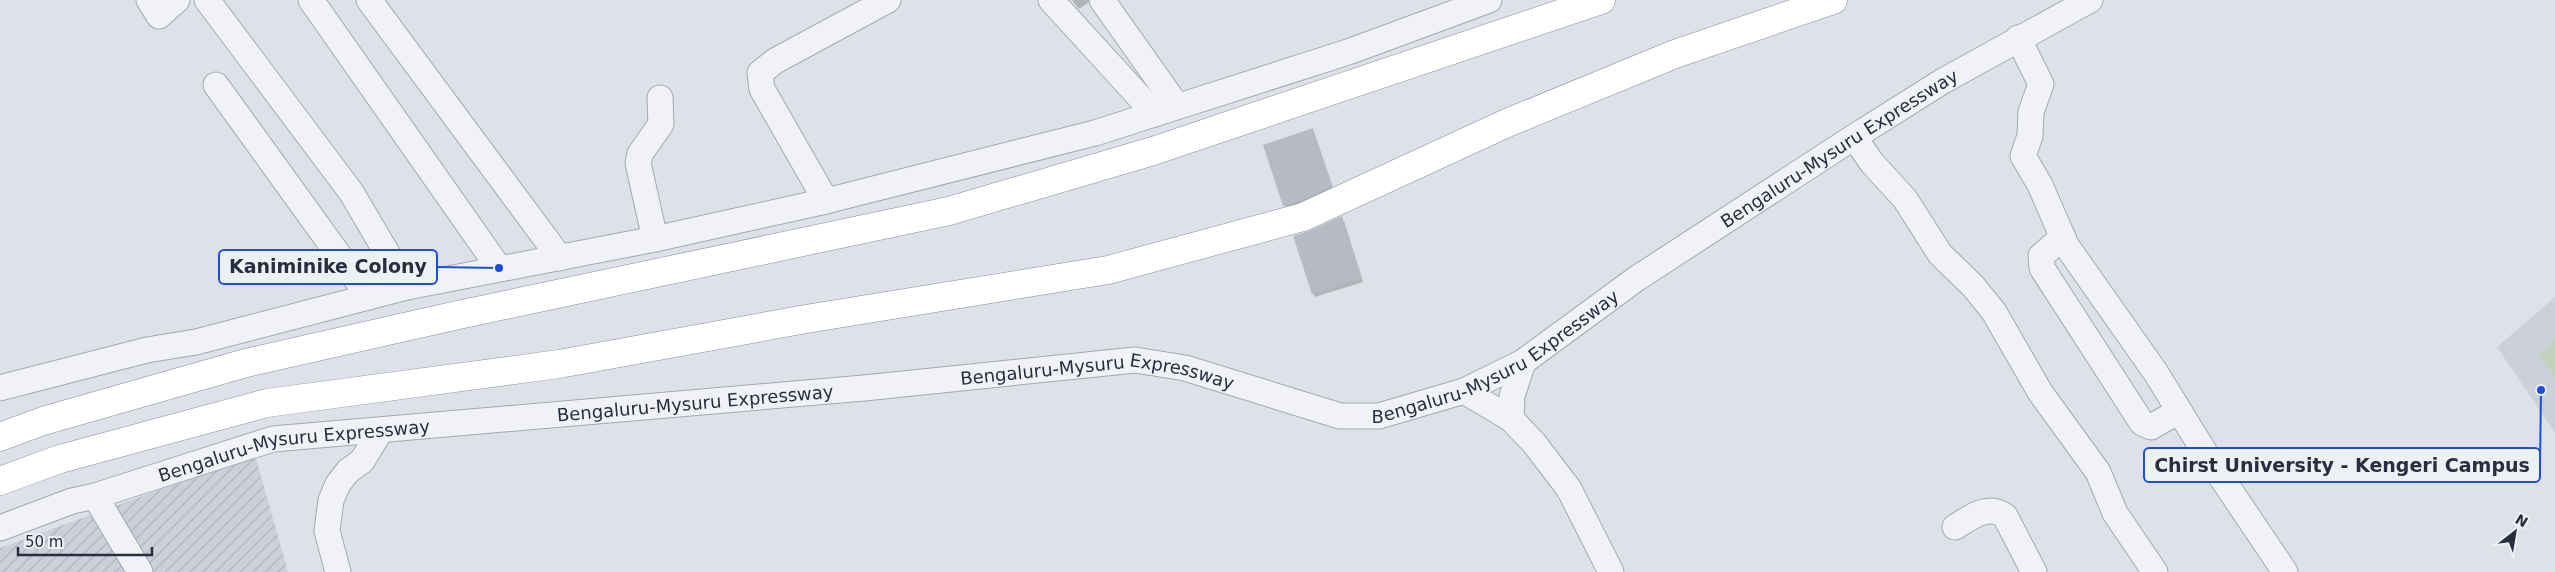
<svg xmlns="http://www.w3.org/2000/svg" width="2555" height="572" font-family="'DejaVu Sans',sans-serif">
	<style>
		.built { fill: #ccd0da }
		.industrial { fill: url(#industrial-furrows) }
		.park { fill: #c2d2bf }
		.shadow { fill: #0003 }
		.building { fill: #b5bac5 }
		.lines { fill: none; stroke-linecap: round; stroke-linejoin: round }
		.minor-casing { stroke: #a3a8b2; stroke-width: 27 }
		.highway-casing { stroke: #858d9e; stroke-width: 29 }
		.minor { stroke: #f1f2f6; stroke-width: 25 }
		.highway { stroke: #fff; stroke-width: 28 }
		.labels { text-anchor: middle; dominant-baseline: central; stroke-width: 5; stroke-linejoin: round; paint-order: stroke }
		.street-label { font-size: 18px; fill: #272e3f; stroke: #edf0f5 }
		.leader { fill: none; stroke: #1d4ed8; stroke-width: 2 }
		.callout-dot { fill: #1d4ed8; stroke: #edf0f5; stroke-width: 2 }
		.callout { fill: #edf0f5; stroke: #1d4ed8; stroke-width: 2 }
		.callout-label { font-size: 19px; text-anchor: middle; font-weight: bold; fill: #272e3f }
	</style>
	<defs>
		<pattern id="industrial-furrows" width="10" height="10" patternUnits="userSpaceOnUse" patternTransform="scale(1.25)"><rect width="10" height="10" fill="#ccd0da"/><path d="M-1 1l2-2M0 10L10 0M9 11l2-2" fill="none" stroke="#afb3bc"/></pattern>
	</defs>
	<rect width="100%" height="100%" fill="#dee1e8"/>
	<!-- built -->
	<path class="built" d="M 2555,297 L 2555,433 L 2497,347 Z"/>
	<!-- industrial -->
	<path class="industrial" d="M 255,455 L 288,572 L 0,572 L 0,548 Z"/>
	<!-- park -->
	<path class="park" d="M 2555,340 L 2555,376 L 2537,355 Z"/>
	<!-- shadow -->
	<path class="shadow" d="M 1072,0 L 1092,0 L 1079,9 Z
		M 1313,130 L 1334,190 L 1286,209 L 1264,145 Z
		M 1344,221 L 1363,282 L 1315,297 L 1313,294 Z"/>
	<!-- building -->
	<path class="building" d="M 1313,128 L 1332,186 L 1298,202 L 1283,206 L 1263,145 Z
		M 1342,216 L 1362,278 L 1312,294 L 1293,236 L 1309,231 Z"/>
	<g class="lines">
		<defs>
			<g id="minor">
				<path d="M 149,0 L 159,16 L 177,0"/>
				<path d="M 207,0 L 351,192 L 407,287"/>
				<path d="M 311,0 L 499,268"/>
				<path d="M 369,0 L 560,258"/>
				<path d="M 1051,0 L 1155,114"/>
				<path d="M 1102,0 L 1177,106"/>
				<path d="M 2018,38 L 2041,84 L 2031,112 L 2030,136 L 2023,156 L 2040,185 L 2066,245 L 2156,373 L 2207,456 L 2285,572"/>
				<path d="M 216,85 L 369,297"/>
				<path d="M 1854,137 L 1872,163 L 1905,199 L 1940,254 L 1973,286 L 1994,312 L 2040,392 L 2098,472 L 2115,513 L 2155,572"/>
				<path d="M 826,201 L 762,89 L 760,73 L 775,61 L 888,0"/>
				<path d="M 2063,237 L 2041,256 L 2042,268 L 2142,423 L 2151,427 L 2179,411"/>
				<path d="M 655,239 L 638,163 L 640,154 L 661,124 L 660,98"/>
				<path d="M 0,388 L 147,350 L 196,342 L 407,287 L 655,239 L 826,201 L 1095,133 L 1348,52 L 1489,0"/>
				<path d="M 1464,391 L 1511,419 L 1534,443 L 1569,489 L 1611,572"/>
				<path d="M 1511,419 L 1512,396 L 1523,362"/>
				<path d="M 95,496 L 140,572"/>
				<path d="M 1955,527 C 1970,518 1988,503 2005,516 L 2034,572"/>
				<path id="s1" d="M 0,528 L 72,501 L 95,496 L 273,439 L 864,388 L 1135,360 L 1185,368 L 1340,416 L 1379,416 L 1464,391 L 1523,362 L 1636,279 L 1854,137 L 1943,81 L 2090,0"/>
				<path d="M 338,572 L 327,531 L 331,500 L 338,484 L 348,471 L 362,461 L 381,430"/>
			</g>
			<path id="highway" d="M 0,437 L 43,421 L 246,363 L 458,315 L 949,211 L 1153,151 L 1601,0
				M 0,481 L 60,459 L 267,403 L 559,364 L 806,319 L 1108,270 L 1303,217 L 1507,123 L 1675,54 L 1833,0"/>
		</defs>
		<!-- minor casing -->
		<use href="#minor" class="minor-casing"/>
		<!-- highway casing -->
		<use href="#highway" class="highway-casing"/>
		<!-- minor -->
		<use href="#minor" class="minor"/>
		<!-- highway -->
		<use href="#highway" class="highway"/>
	</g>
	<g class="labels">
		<!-- street labels -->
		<g class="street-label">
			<text stroke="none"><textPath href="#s1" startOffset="1941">Bengaluru-Mysuru Expressway</textPath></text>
			<text stroke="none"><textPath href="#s1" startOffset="1536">Bengaluru-Mysuru Expressway</textPath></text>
			<text stroke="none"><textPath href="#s1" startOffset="1116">Bengaluru-Mysuru Expressway</textPath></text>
			<text stroke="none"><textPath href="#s1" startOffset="711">Bengaluru-Mysuru Expressway</textPath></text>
			<text stroke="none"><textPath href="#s1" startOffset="306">Bengaluru-Mysuru Expressway</textPath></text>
		</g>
	</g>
	<!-- callouts -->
	<path class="leader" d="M499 268L437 267M2541 390L2540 465"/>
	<g class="callout-dot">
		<circle cx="499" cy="268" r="5"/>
		<circle cx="2541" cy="390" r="5"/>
	</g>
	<g class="callout">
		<rect x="219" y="250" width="218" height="34" rx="5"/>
		<rect x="2144" y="448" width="396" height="34" rx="5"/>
	</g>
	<g class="callout-label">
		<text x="328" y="273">Kaniminike Colony</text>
		<text x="2342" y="472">Chirst University - Kengeri Campus</text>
	</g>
	<!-- north arrow -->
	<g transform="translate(2515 532) rotate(31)" stroke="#edf0f5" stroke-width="4" paint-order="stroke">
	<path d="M0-4L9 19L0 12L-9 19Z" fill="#272e3f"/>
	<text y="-8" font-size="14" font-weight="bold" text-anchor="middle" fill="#272e3f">N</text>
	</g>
	<!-- scale -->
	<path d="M18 547v8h134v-8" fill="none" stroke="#272e3f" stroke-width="2.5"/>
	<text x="25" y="547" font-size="15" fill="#272e3f" stroke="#edf0f5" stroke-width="4" paint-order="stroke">50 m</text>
</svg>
